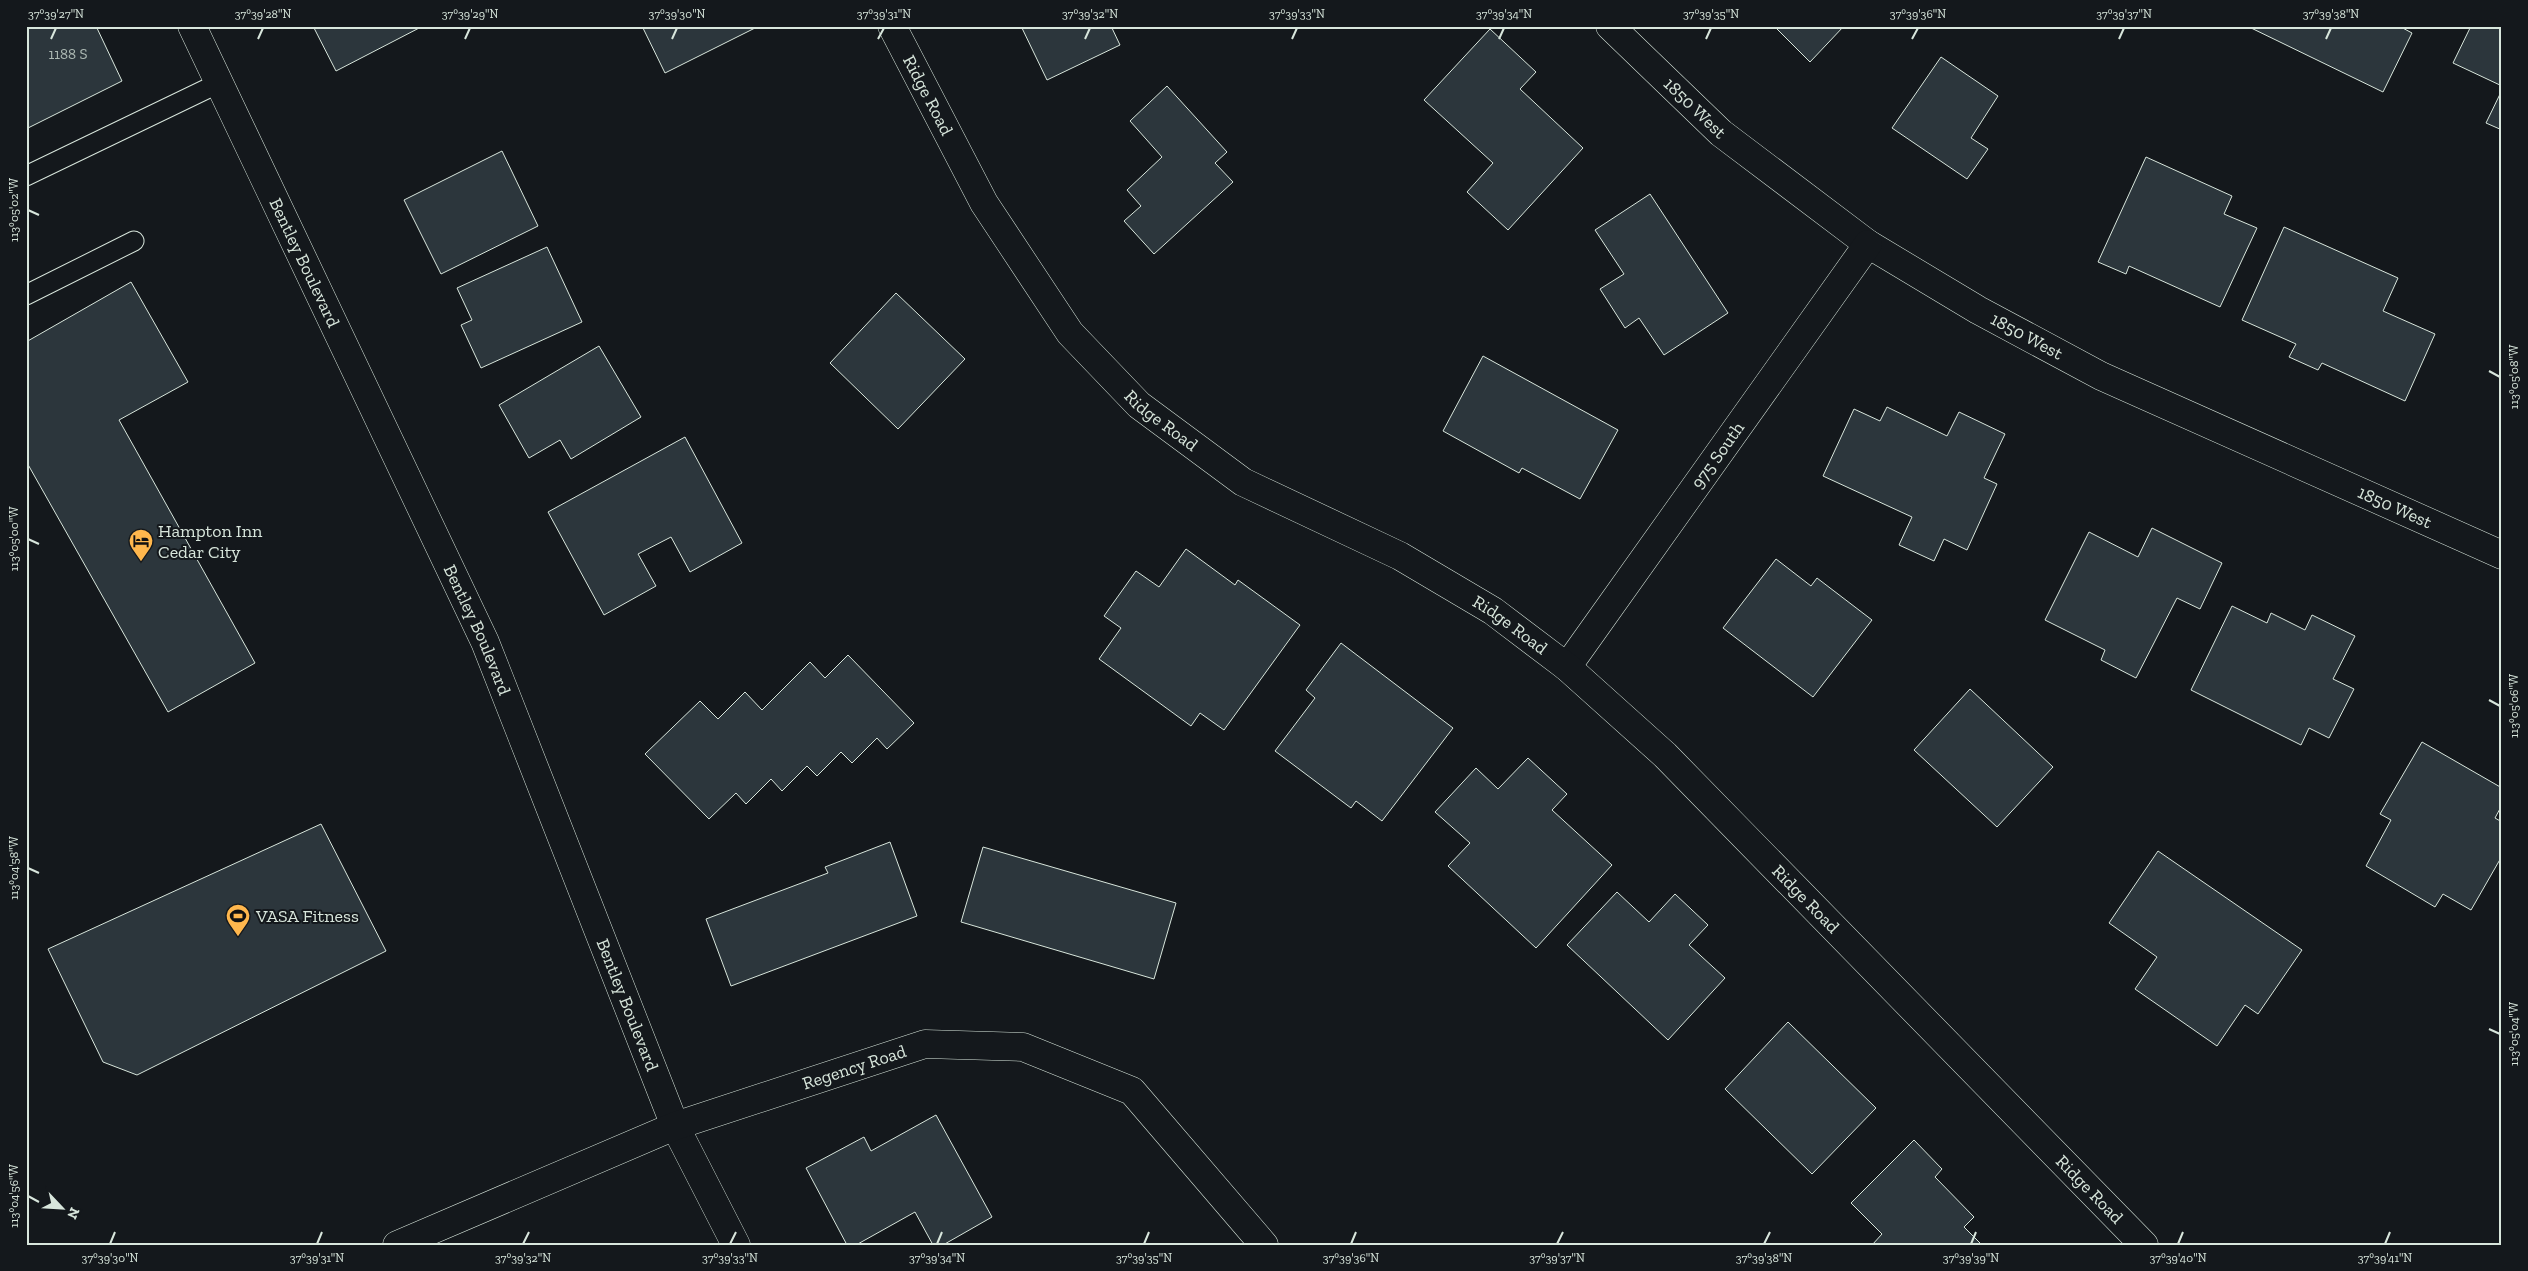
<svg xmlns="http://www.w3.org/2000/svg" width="2528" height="1271" font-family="'Zilla Slab',serif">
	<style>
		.building { fill: #2c363c; stroke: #d8e6dc }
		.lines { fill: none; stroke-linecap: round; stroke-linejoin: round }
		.lane-casing { stroke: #d8e6dc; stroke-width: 21 }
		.street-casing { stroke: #d8e6dc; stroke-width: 29 }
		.secondary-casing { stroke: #d8e6dc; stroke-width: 29 }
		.lane { stroke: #14181c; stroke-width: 19 }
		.street { stroke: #14181c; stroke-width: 28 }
		.secondary { stroke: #14181c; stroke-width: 28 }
		.ticks { fill: none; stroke: #d8e6dc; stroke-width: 2 }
		.labels { text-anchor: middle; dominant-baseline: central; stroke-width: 4; stroke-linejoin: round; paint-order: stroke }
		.number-label { font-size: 15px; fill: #adbab4 }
		.street-label { font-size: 18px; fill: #d8e6dc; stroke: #14181c }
		.poi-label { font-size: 18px; fill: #d8e6dc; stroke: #14181c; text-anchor: start }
		.neatline { fill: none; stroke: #d8e6dc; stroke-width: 2 }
		.ticks-label { font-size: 12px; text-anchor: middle; fill: #d8e6dc }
	</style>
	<rect width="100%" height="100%" fill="#14181c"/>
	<!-- building -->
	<path class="building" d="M 26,26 L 96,26 L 122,81 L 26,129 Z
		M 313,26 L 423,26 L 336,71 Z
		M 642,26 L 759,26 L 665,73 Z
		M 1021,26 L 1111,26 L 1120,45 L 1047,80 Z
		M 1774,26 L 1844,26 L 1810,62 Z
		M 2247,26 L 2399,26 L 2412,33 L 2383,92 Z
		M 2471,26 L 2502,27 L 2502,86 L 2453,63 Z
		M 1490,29 L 1536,72 L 1520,89 L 1583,148 L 1508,230 L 1467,192 L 1493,163 L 1424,100 Z
		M 1941,57 L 1998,96 L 1971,138 L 1988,149 L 1967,179 L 1892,128 Z
		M 1167,86 L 1227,152 L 1215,163 L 1233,182 L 1154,254 L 1124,221 L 1141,206 L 1127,190 L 1162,157 L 1130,121 Z
		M 2502,90 L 2502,130 L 2486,123 Z
		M 502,151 L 538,226 L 441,274 L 404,200 Z
		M 2146,157 L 2232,196 L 2224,214 L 2257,228 L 2220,307 L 2129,266 L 2126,274 L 2098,262 Z
		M 1650,194 L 1728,313 L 1664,355 L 1639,318 L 1625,328 L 1600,289 L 1624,274 L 1595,230 Z
		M 2284,227 L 2398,278 L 2383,311 L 2435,334 L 2405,401 L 2322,363 L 2318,370 L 2289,357 L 2296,344 L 2242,320 Z
		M 547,247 L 582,322 L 481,368 L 461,325 L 472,320 L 457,288 Z
		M 131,282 L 188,382 L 119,420 L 255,663 L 168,712 L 26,461 L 26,342 Z
		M 896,293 L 965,359 L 898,429 L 830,363 Z
		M 599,346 L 641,417 L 571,459 L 560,440 L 529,458 L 499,405 Z
		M 1483,356 L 1618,430 L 1580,499 L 1522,468 L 1519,473 L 1443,431 Z
		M 1887,407 L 1947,436 L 1959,412 L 2005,434 L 1984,478 L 1997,484 L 1967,550 L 1944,539 L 1934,561 L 1899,545 L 1912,517 L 1823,476 L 1854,409 L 1880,421 Z
		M 685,437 L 742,543 L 690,572 L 671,537 L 638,554 L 656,586 L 604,615 L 548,512 Z
		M 2152,528 L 2222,563 L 2200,609 L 2177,598 L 2136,678 L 2101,660 L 2105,650 L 2045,620 L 2089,532 L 2138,557 Z
		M 1186,549 L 1235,585 L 1238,580 L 1300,625 L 1224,730 L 1200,713 L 1191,726 L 1099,659 L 1121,628 L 1104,616 L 1136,571 L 1159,587 Z
		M 1776,559 L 1811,586 L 1817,578 L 1872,620 L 1813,697 L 1723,628 Z
		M 2232,606 L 2267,623 L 2271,613 L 2305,630 L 2312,615 L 2355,636 L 2333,679 L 2354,689 L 2329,738 L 2309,728 L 2301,745 L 2191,690 Z
		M 1341,643 L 1453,728 L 1382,821 L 1356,801 L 1351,808 L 1275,751 L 1315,698 L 1306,690 Z
		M 848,655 L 914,723 L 887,749 L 877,738 L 852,763 L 841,752 L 817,776 L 807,766 L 782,791 L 771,779 L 746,804 L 736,793 L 709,819 L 645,754 L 700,701 L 718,719 L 745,692 L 762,710 L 810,662 L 825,678 Z
		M 1970,689 L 2053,767 L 1997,827 L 1914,750 Z
		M 2422,742 L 2502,788 L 2502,805 L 2495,818 L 2502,822 L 2502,856 L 2471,910 L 2443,894 L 2435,907 L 2366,866 L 2391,820 L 2380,814 Z
		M 1528,758 L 1567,794 L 1552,810 L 1612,865 L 1536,948 L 1448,866 L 1470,843 L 1435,812 L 1476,768 L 1498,789 Z
		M 321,824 L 386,951 L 137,1075 L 103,1062 L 48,949 Z
		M 890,842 L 917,916 L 731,986 L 706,919 L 828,873 L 825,867 Z
		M 983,847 L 1176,903 L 1154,979 L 961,922 Z
		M 2158,851 L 2302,950 L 2258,1014 L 2245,1005 L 2217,1046 L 2135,989 L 2157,957 L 2109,923 Z
		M 1617,892 L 1649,922 L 1675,894 L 1708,925 L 1689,945 L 1725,978 L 1668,1040 L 1567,945 Z
		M 1788,1022 L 1876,1108 L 1812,1174 L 1725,1089 Z
		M 936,1115 L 992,1217 L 943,1245 L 933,1245 L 915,1212 L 856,1245 L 847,1245 L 806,1168 L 864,1137 L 871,1151 Z
		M 1914,1140 L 1942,1169 L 1935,1177 L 1974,1217 L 1964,1227 L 1982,1245 L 1872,1245 L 1882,1234 L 1851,1203 Z"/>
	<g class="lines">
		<defs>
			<path id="lane" d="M 26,176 L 219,83
				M 26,295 L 134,241"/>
			<g id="street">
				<path id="s1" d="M 192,26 L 485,642 L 675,1126 L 736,1245"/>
				<path id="s2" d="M 1610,26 L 1721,133 L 1868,244 L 1978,310 L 2101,376 L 2502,555"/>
				<path id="s3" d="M 1567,667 L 1868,244"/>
				<path id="s4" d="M 397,1245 L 675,1126 L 925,1044 L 1023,1047 L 1132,1091 L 1264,1245"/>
			</g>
			<g id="secondary">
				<path id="s5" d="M 892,26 L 984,203 L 1070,333 L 1139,405 L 1243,482 L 1400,556 L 1493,611 L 1567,667 L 1665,755 L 2144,1245"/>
			</g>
		</defs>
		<!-- lane casing -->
		<use href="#lane" class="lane-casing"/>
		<!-- street casing -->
		<use href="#street" class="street-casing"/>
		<!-- secondary casing -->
		<use href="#secondary" class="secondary-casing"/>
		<!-- lane -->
		<use href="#lane" class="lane"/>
		<!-- street -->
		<use href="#street" class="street"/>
		<!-- secondary -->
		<use href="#secondary" class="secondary"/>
	</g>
	<!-- ticks -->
	<path class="ticks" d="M 51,39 L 56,28M 258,39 L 263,28M 465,39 L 470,28M 672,39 L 677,28M 878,39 L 884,28M 1085,39 L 1090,28M 1292,39 L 1297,28M 1499,39 L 1504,28M 1706,39 L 1711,28M 1912,39 L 1918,28M 2119,39 L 2124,28M 2326,39 L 2331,28M 28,210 L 39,215M 2489,371 L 2500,377M 28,539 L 39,544M 2489,700 L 2500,706M 28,868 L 39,873M 2489,1029 L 2500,1034M 28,1196 L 39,1202M 110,1244 L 115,1232M 317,1244 L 322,1232M 523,1244 L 529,1232M 730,1244 L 736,1232M 937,1244 L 942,1232M 1144,1244 L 1149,1232M 1351,1244 L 1356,1232M 1557,1244 L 1563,1232M 1764,1244 L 1770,1232M 1971,1244 L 1976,1232M 2178,1244 L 2183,1232M 2385,1244 L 2390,1232"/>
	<!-- icons -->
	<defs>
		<symbol id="hotel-pin" viewBox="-11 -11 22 30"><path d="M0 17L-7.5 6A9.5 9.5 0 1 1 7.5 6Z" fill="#ffb74d" stroke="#14181c"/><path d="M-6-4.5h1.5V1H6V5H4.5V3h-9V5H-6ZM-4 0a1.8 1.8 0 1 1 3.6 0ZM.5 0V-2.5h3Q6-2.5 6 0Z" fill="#111"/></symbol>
		<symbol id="stadium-pin" viewBox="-11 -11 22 30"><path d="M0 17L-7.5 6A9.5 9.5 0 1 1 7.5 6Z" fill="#ffb74d" stroke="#14181c"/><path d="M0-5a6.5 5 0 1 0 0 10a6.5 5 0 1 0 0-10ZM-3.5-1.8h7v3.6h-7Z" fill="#111"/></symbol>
	</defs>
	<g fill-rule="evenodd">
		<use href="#hotel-pin" x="127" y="527" width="28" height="38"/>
		<use href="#stadium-pin" x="224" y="902" width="28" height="38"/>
	</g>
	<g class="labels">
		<!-- number labels -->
		<g class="number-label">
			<text x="68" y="54">1188 S</text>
		</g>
		<!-- street labels -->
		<g class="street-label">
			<text stroke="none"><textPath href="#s5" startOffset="78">Ridge Road</textPath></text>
			<text stroke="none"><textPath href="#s2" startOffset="118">1850 West</textPath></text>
			<text stroke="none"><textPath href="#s1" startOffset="262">Bentley Boulevard</textPath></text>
			<text stroke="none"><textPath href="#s2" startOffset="522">1850 West</textPath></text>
			<text stroke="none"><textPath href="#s5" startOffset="482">Ridge Road</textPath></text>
			<text stroke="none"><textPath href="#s3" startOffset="260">975 South</textPath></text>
			<text stroke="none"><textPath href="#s2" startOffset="928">1850 West</textPath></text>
			<text stroke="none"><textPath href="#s5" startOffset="888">Ridge Road</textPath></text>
			<text stroke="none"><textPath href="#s1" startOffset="668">Bentley Boulevard</textPath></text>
			<text stroke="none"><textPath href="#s5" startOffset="1292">Ridge Road</textPath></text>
			<text stroke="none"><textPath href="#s1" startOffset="1072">Bentley Boulevard</textPath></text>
			<text stroke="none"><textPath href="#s4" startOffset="491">Regency Road</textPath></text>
			<text stroke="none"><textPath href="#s5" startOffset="1698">Ridge Road</textPath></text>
		</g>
		<!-- poi labels -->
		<g class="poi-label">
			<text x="158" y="531">Hampton Inn<tspan x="158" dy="21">Cedar City</tspan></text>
			<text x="256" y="916">VASA Fitness</text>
		</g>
	</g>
	<!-- border -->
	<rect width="2528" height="1271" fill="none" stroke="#14181c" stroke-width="55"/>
	<!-- north arrow -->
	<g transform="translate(62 1208) rotate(115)" stroke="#14181c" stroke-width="4" paint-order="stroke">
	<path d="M0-4L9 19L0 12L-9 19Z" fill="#d8e6dc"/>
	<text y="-8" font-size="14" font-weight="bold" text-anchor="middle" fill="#d8e6dc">N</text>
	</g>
	<rect x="28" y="28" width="2472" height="1216" class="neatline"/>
	<g class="ticks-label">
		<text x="56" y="18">37°39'27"N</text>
		<text x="263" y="18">37°39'28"N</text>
		<text x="470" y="18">37°39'29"N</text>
		<text x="677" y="18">37°39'30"N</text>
		<text x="884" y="18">37°39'31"N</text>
		<text x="1090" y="18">37°39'32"N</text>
		<text x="1297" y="18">37°39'33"N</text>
		<text x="1504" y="18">37°39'34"N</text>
		<text x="1711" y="18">37°39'35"N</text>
		<text x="1918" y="18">37°39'36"N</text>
		<text x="2124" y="18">37°39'37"N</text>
		<text x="2331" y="18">37°39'38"N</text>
		<text transform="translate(14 210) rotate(-90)" y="4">113°05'02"W</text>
		<text transform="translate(2514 377) rotate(-90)" y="4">113°05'08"W</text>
		<text transform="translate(14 539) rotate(-90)" y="4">113°05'00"W</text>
		<text transform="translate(2514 706) rotate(-90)" y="4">113°05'06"W</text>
		<text transform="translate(14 868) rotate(-90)" y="4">113°04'58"W</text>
		<text transform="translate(2514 1034) rotate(-90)" y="4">113°05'04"W</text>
		<text transform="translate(14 1196) rotate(-90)" y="4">113°04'56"W</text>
		<text x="110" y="1262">37°39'30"N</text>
		<text x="317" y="1262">37°39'31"N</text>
		<text x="523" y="1262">37°39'32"N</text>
		<text x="730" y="1262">37°39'33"N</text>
		<text x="937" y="1262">37°39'34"N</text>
		<text x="1144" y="1262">37°39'35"N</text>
		<text x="1351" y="1262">37°39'36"N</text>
		<text x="1557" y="1262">37°39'37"N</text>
		<text x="1764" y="1262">37°39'38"N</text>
		<text x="1971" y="1262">37°39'39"N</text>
		<text x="2178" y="1262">37°39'40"N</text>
		<text x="2385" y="1262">37°39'41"N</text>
	</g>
</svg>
